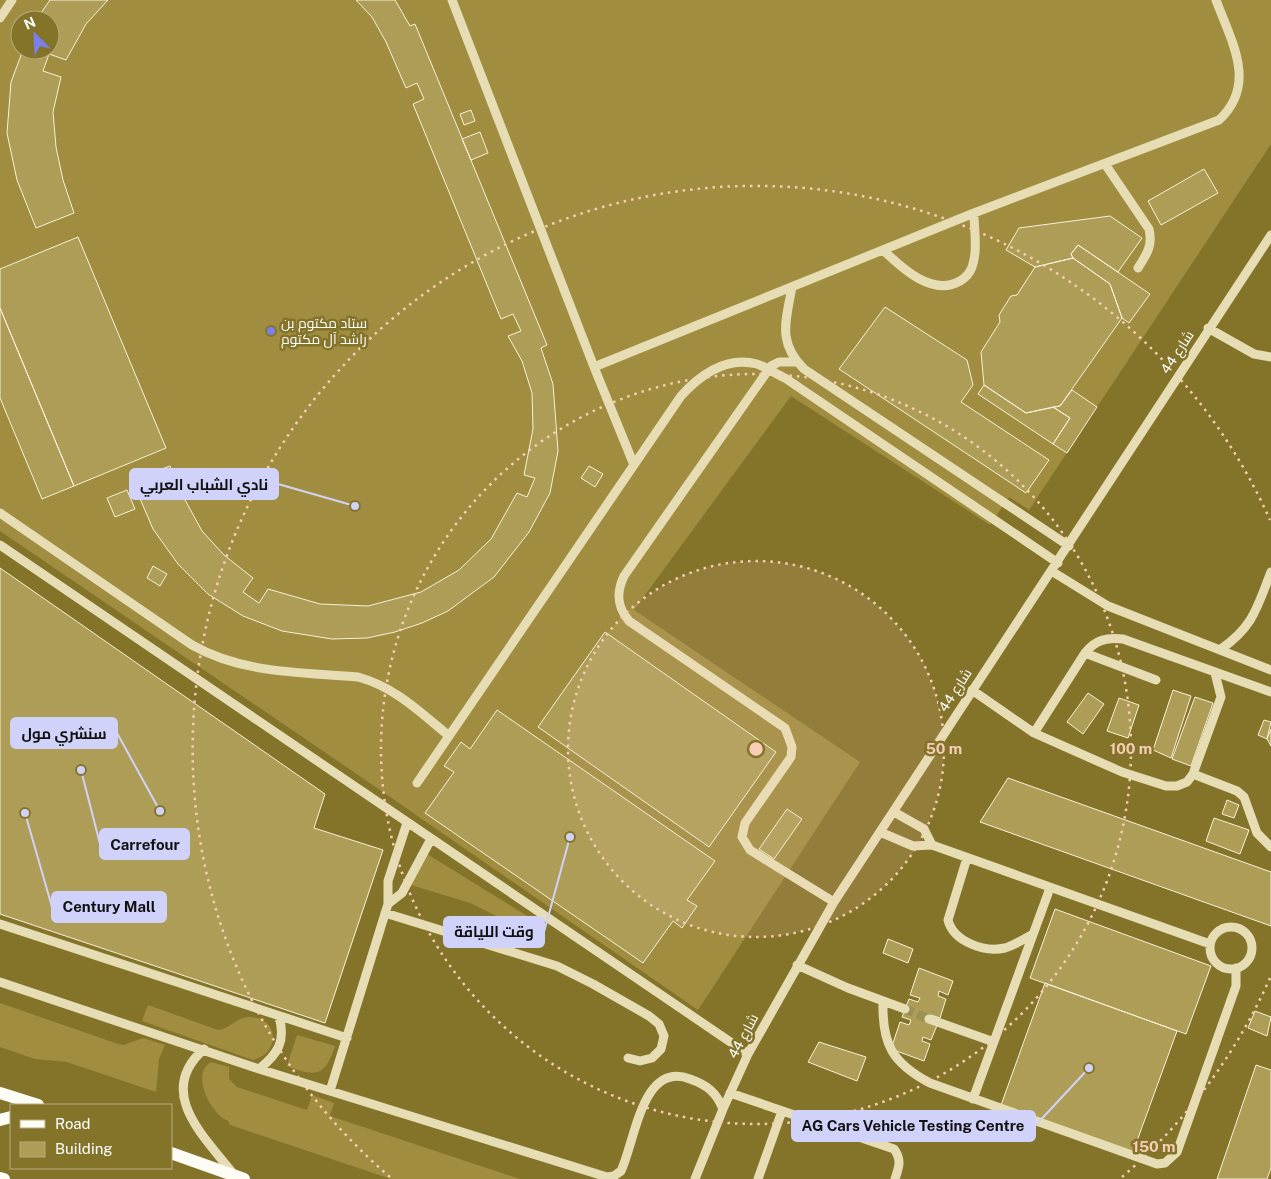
<svg xmlns="http://www.w3.org/2000/svg" width="1271" height="1179" font-family="'Public Sans',Cairo,sans-serif">
	<style>
		.grass { fill: #a08d3f; fill-rule: evenodd }
		.building { fill: #ad9d56; stroke: #f6f0d7 }
		.lines { fill: none; stroke-linecap: round; stroke-linejoin: round }
		.minor-tunnel { stroke: #9d9055; stroke-width: 9; stroke-dasharray: 9 4.5; stroke-linecap: butt }
		.minor { stroke: #e7ddb4; stroke-width: 9 }
		.major { stroke: #fefdf5; stroke-width: 12 }
		.ring { fill: none; stroke: #f8cdb6; stroke-width: 2.5; stroke-dasharray: 2.5 5 }
		.poi-dot { fill: #7b7fed; stroke: #84742a; stroke-width: 2 }
		.labels { text-anchor: middle; dominant-baseline: central; stroke-width: 5; stroke-linejoin: round; paint-order: stroke }
		.poi-label { font-size: 14px; fill: #fff; stroke: #84742a; text-anchor: start }
		.street-label { font-size: 14px; fill: #fff; stroke: #84742a }
		.centre { fill: #f8cdb6; stroke: #84742a; stroke-width: 2.5 }
		.ring-label { font-size: 15px; text-anchor: middle; font-weight: bold; fill: #f8cdb6; stroke: #84742a; stroke-width: 5; stroke-linejoin: round; paint-order: stroke }
		.leader { fill: none; stroke: #d1d2f9; stroke-width: 2 }
		.callout-dot { fill: #d1d2f9; stroke: #84742a; stroke-width: 2 }
		.callout { fill: #d1d2f9; stroke: #d1d2f9; stroke-width: 2 }
		.callout-label { font-size: 15px; text-anchor: middle; font-weight: bold; fill: #111 }
	</style>
	<rect width="100%" height="100%" fill="#84742a"/>
	<!-- grass -->
	<path class="grass" d="M 0,0 L 1271,0 L 1271,144 L 1029,510 L 1009,497 L 990,525 L 791,396 L 634,610 L 860,762 L 698,1010 L 383,792 L 0,531 ZM 20,20 L 50,20 L 50,50 L 20,50 Z
		M 427,854 L 537,922 L 541,938 L 470,903 L 411,885 Z
		M 0,1003 L 118,1044 L 124,1045 L 143,1038 L 165,1045 L 159,1059 L 156,1092 L 67,1062 L 35,1059 L 0,1047 Z
		M 148,1005 L 218,1030 C 230,1029 237,1016 250,1017 C 279,1018 281,1053 253,1060 L 142,1021 Z
		M 297,1035 L 335,1046 C 325,1077 316,1077 287,1066 Z
		M 211,1062 L 229,1067 L 229,1079 L 237,1087 L 307,1110 L 312,1095 L 334,1103 L 330,1116 L 520,1179 L 391,1179 L 230,1125 L 228,1121 C 211,1114 190,1074 211,1062 Z"/>
	<!-- building -->
	<path class="building" d="M 50,0 L 108,0 L 86,24 L 66,60 L 49,54 L 43,71 L 61,77 L 53,112 L 56,147 L 63,180 L 74,213 L 36,228 L 17,180 L 7,133 L 11,82 L 23,50 L 50,50 L 50,20 L 36,20 Z
		M 356,0 L 395,0 L 410,26 L 415,24 L 547,345 L 541,348 L 553,384 L 558,451 L 550,493 L 529,532 L 494,577 L 448,611 L 422,623 L 395,632 L 367,638 L 332,639 L 282,631 L 243,616 L 208,594 L 178,564 L 153,529 L 132,480 L 170,466 L 184,498 L 202,531 L 224,555 L 253,578 L 243,592 L 259,603 L 268,589 L 320,604 L 368,606 L 421,592 L 459,570 L 491,539 L 517,493 L 527,497 L 535,478 L 524,475 L 533,429 L 532,393 L 522,361 L 508,336 L 521,331 L 513,314 L 501,319 L 413,104 L 424,99 L 417,83 L 406,88 L 386,42 L 372,17 Z
		M 471,110 L 475,121 L 464,125 L 460,114 Z
		M 480,132 L 488,153 L 471,160 L 462,139 Z
		M 1204,169 L 1218,193 L 1161,225 L 1148,201 Z
		M 1110,216 L 1142,238 L 1118,272 L 1078,245 L 1071,254 L 1073,258 L 1035,267 L 1006,250 L 1019,228 Z
		M 78,237 L 166,448 L 74,486 L 0,308 L 0,269 Z
		M 1078,245 L 1150,294 L 1129,323 L 1122,318 L 1110,284 L 1073,258 L 1071,254 Z
		M 1073,258 L 1110,284 L 1122,318 L 1060,406 L 1026,413 L 984,385 L 981,352 L 1000,322 L 999,315 L 1011,296 L 1017,295 L 1035,267 Z
		M 885,307 L 967,360 L 973,385 L 961,402 L 1049,460 L 1026,493 L 839,369 Z
		M 0,308 L 74,486 L 42,499 L 0,398 Z
		M 984,385 L 1026,413 L 1053,407 L 1070,418 L 1053,444 L 978,394 Z
		M 1072,390 L 1097,407 L 1067,453 L 1053,444 L 1070,418 L 1053,407 L 1060,406 Z
		M 589,466 L 603,474 L 595,487 L 581,478 Z
		M 127,490 L 135,509 L 115,517 L 107,498 Z
		M 153,566 L 167,574 L 160,586 L 147,578 Z
		M 0,568 L 325,794 L 314,828 L 383,850 L 325,1023 L 0,914 Z
		M 605,632 L 776,752 L 709,847 L 538,727 Z
		M 1173,690 L 1191,696 L 1171,758 L 1153,750 Z
		M 1088,693 L 1104,704 L 1083,734 L 1067,722 Z
		M 1195,697 L 1213,703 L 1191,766 L 1172,759 Z
		M 1119,698 L 1139,705 L 1128,738 L 1107,731 Z
		M 497,710 L 715,861 L 687,900 L 697,906 L 682,928 L 673,921 L 643,963 L 425,813 L 454,772 L 444,766 L 461,742 L 470,749 Z
		M 1264,720 L 1271,722 L 1267,739 L 1258,735 Z
		M 1271,729 L 1271,746 L 1267,739 Z
		M 1008,778 L 1271,872 L 1271,926 L 980,822 Z
		M 1227,800 L 1239,805 L 1234,818 L 1222,814 Z
		M 787,809 L 802,819 L 774,859 L 759,849 Z
		M 1214,818 L 1249,830 L 1240,854 L 1206,841 Z
		M 1055,909 L 1211,966 L 1186,1034 L 1030,978 Z
		M 888,939 L 913,949 L 908,963 L 883,953 Z
		M 919,968 L 953,981 L 948,995 L 939,991 L 938,996 L 946,999 L 940,1018 L 931,1015 L 929,1019 L 938,1023 L 931,1040 L 923,1037 L 922,1041 L 930,1044 L 924,1061 L 891,1049 L 900,1022 L 909,1025 L 911,1020 L 902,1017 L 909,999 L 918,1002 L 920,998 L 910,995 Z
		M 1045,983 L 1177,1031 L 1133,1152 L 1001,1105 Z
		M 1255,1011 L 1271,1017 L 1267,1036 L 1248,1028 Z
		M 819,1042 L 866,1057 L 857,1081 L 808,1062 Z
		M 1256,1065 L 1271,1070 L 1271,1168 L 1267,1179 L 1217,1179 Z"/>
	<g class="lines">
		<!-- minor-tunnel -->
		<path class="minor-tunnel" d="M 905,1009 L 929,1019"/>
		<!-- minor -->
		<path class="minor" d="M 452,0 L 594,367 L 634,465
			M 0,18 L 12,0
			M 1105,164 L 1149,229 C 1153,245 1147,254 1138,268
			M 883,250 C 902,268 932,297 960,281 C 965,278 970,273 972,267 C 978,251 974,230 974,213
			M 792,287 C 786,321 777,342 804,369 L 1069,546
			M 1208,328 L 1254,354 L 1271,357
			M 796,362 L 779,362 L 771,366 L 624,576 C 616,593 617,607 629,621 L 785,728 L 792,747 L 791,757 L 745,823 L 742,837 L 750,850 L 834,902
			M 594,367 L 974,213 L 1219,120 C 1258,84 1231,41 1216,0
			M 0,513 L 192,645 C 243,674 302,672 358,677 C 395,687 420,712 449,736
			M 0,545 L 748,1054
			M 1053,572 L 1108,606 L 1271,670
			M 1221,649 C 1254,626 1257,607 1271,572
			M 1085,653 L 1156,680
			M 972,690 L 1034,733 L 1122,772 L 1166,786 L 1177,786 L 1187,782 L 1193,774 L 1221,697 L 1215,673
			M 1034,733 L 1085,653 C 1095,640 1107,637 1123,639 L 1271,692
			M 1193,774 L 1237,791 L 1244,797 L 1257,833 L 1271,847
			M 417,783 L 681,396 C 700,375 726,356 757,364 C 766,367 776,374 785,378 L 1058,563
			M 894,812 L 924,829 L 932,845
			M 880,832 L 913,846 L 932,845 L 1210,944
			M 967,858 L 948,920 C 953,941 984,953 1005,948 C 1015,945 1024,939 1033,934
			M 388,904 L 402,893 L 431,839
			M 385,913 L 557,966 L 593,984 L 649,1016 L 659,1024 L 664,1036 L 661,1049 L 652,1058 L 640,1061 L 628,1058
			M 0,924 L 347,1038
			M1210 948a21 21 0 1 1 42 0a21 21 0 1 1-42 0Z
			M 797,965 L 848,988 L 905,1009
			M 0,982 L 259,1069 L 607,1177 L 614,1176 L 621,1171 C 635,1142 642,1060 690,1079 C 707,1085 716,1092 723,1109
			M 883,1002 C 882,1044 892,1063 930,1083 L 1157,1164 L 1165,1163 L 1177,1152 L 1236,986 L 1236,968
			M 929,1019 L 994,1042
			M 204,1049 C 154,1093 206,1138 235,1176
			M 259,1069 C 278,1054 286,1041 279,1017
			M 330,1091 L 388,904 L 388,881 L 407,823
			M 730,1093 L 894,1149 C 902,1160 899,1167 895,1179
			M 973,1099 L 1050,888
			M 695,1179 L 723,1109 L 748,1054 L 834,902 L 1271,235
			M 758,1179 L 782,1111"/>
		<!-- major -->
		<path class="major" d="M 0,1093 L 38,1105
			M 0,1120 L 11,1117
			M 171,1153 L 244,1179
			M 0,1178 L 4,1179"/>
	</g>
	<!-- distance rings -->
	<circle cx="756" cy="749" r="188" fill="#f8cdb6" fill-opacity=".12"/>
	<g class="ring">
		<circle cx="756" cy="749" r="188"/>
		<circle cx="756" cy="749" r="375"/>
		<path d="M1270 978A563 563 0 0 1 1122 1177M390 1177A563 563 0 1 1 1270 520"/>
	</g>
	<!-- markers -->
	<circle class="poi-dot" cx="271" cy="331" r="5"/>
	<g class="labels">
		<!-- poi labels -->
		<g class="poi-label">
			<text x="281" y="323">ستاد مكتوم بن<tspan x="281" dy="16">راشد آل مكتوم</tspan></text>
		</g>
		<!-- street labels -->
		<g class="street-label">
			<text transform="translate(1177 352) rotate(-57)">شارع 44</text>
			<text transform="translate(955 690) rotate(-57)">شارع 44</text>
			<text transform="translate(743 1036) rotate(-62)">شارع 44</text>
		</g>
	</g>
	<circle cx="756" cy="749" r="8" class="centre"/>
	<g class="ring-label">
		<text x="944" y="754">50 m</text>
		<text x="1131" y="754">100 m</text>
		<text x="1154" y="1152">150 m</text>
	</g>
	<!-- callouts -->
	<path class="leader" d="M355 506L278 484M160 811L117 733M81 770L100 844M25 813L52 907M570 837L544 932M1089 1068L1035 1126"/>
	<g class="callout-dot">
		<circle cx="355" cy="506" r="5"/>
		<circle cx="160" cy="811" r="5"/>
		<circle cx="81" cy="770" r="5"/>
		<circle cx="25" cy="813" r="5"/>
		<circle cx="570" cy="837" r="5"/>
		<circle cx="1089" cy="1068" r="5"/>
	</g>
	<g class="callout">
		<rect x="130" y="469" width="148" height="30" rx="5"/>
		<rect x="11" y="718" width="106" height="30" rx="5"/>
		<rect x="100" y="829" width="89" height="30" rx="5"/>
		<rect x="52" y="892" width="114" height="30" rx="5"/>
		<rect x="444" y="917" width="100" height="30" rx="5"/>
		<rect x="792" y="1111" width="243" height="30" rx="5"/>
	</g>
	<g class="callout-label">
		<text x="204" y="490">نادي الشباب العربي</text>
		<text x="64" y="739">سنشري مول</text>
		<text x="145" y="850">Carrefour</text>
		<text x="109" y="912">Century Mall</text>
		<text x="494" y="937">وقت اللياقة</text>
		<text x="913" y="1131">AG Cars Vehicle Testing Centre</text>
	</g>
	<!-- legend -->
	<rect x="10" y="1104" width="162" height="65" fill="#84742a" stroke="#b5ac7f"/>
	<rect x="20" y="1120" width="25" height="8" fill="#fefdf5" stroke="#b5ac7f"/>
	<text x="55" y="1129" font-size="15" fill="#ffffff">Road</text>
	<rect x="20" y="1142" width="25" height="15" fill="#ad9d56" stroke="#b5ac7f"/>
	<text x="55" y="1154" font-size="15" fill="#ffffff">Building</text>
	<!-- north arrow -->
	<g transform="translate(35 35) rotate(336)"><circle r="24" fill="#84742a" stroke="#b5ac7f"/>
	<path d="M0-4L9 19L0 12L-9 19Z" fill="#7b7fed"/>
	<text y="-8" font-size="14" font-weight="bold" text-anchor="middle" fill="#ffffff">N</text>
	</g>
</svg>
